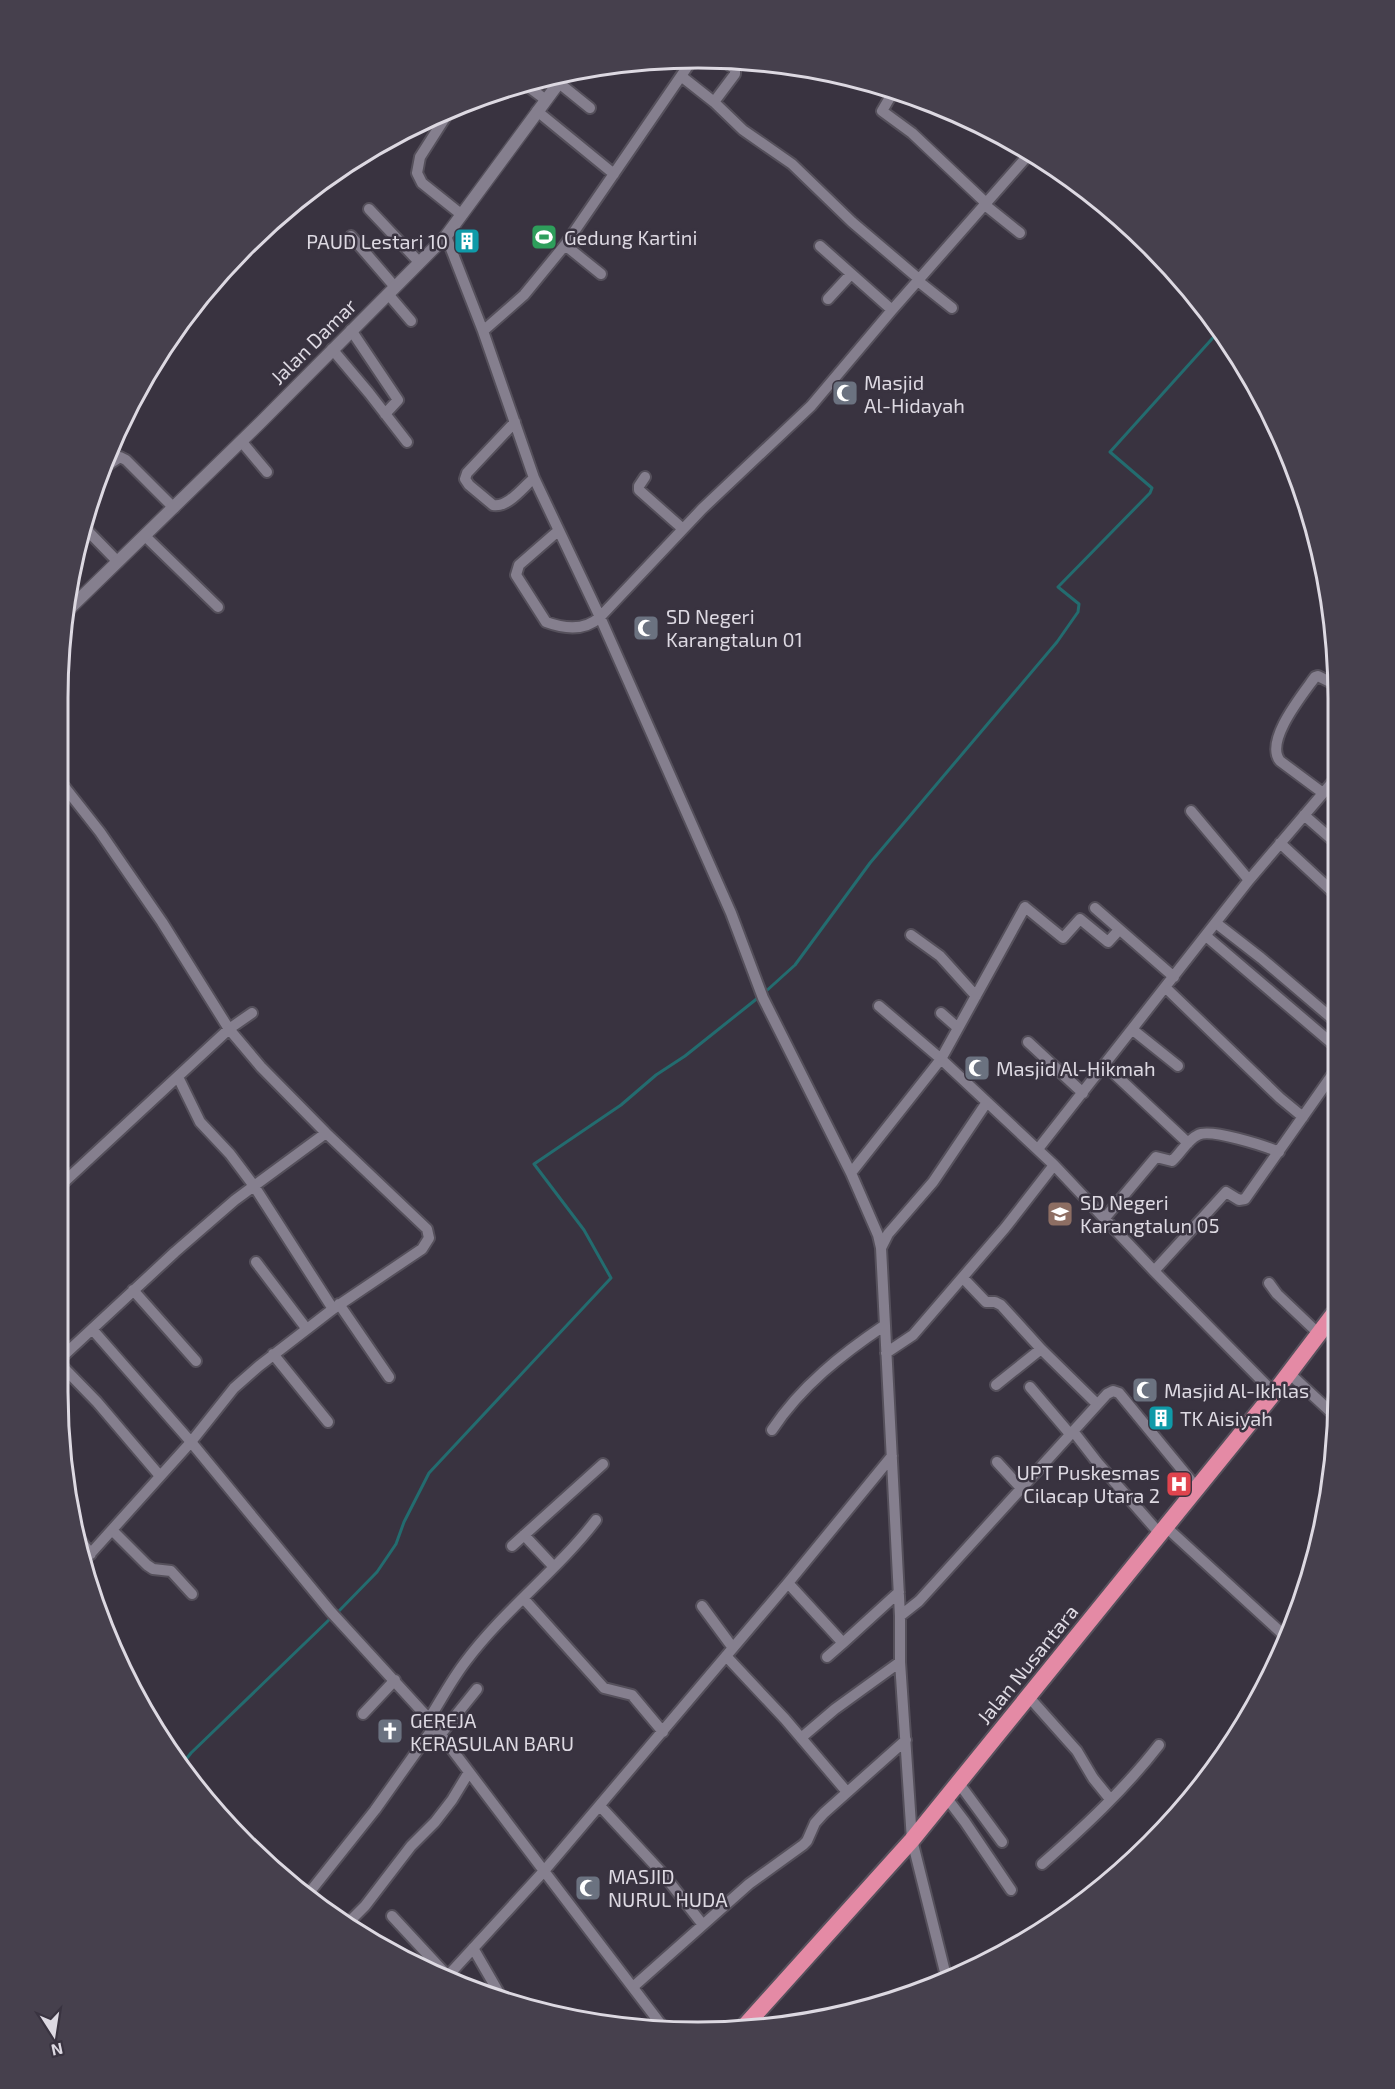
<svg xmlns="http://www.w3.org/2000/svg" width="1395" height="2089" font-family="'Exo 2',sans-serif">
	<style>
		.lines { fill: none; stroke-linecap: round; stroke-linejoin: round }
		.stream { stroke: #236c6f; stroke-width: 3 }
		.minor-casing { stroke: #55505b; stroke-width: 14 }
		.tertiary-casing { stroke: #55505b; stroke-width: 15 }
		.trunk-casing { stroke: #55505b; stroke-width: 20 }
		.minor { stroke: #857f8e; stroke-width: 10 }
		.tertiary { stroke: #857f8e; stroke-width: 12 }
		.trunk { stroke: #e48aa5; stroke-width: 16 }
		.labels { text-anchor: middle; dominant-baseline: central; stroke-width: 5; stroke-linejoin: round; paint-order: stroke }
		.poi-label { font-size: 20px; fill: #ddd9e2; stroke: #393340; text-anchor: start }
		.street-label { font-size: 20px; fill: #ddd9e2; stroke: #393340 }
		.rim { fill: none; stroke: #ddd9e2; stroke-width: 3 }
	</style>
	<rect width="100%" height="100%" fill="#393340"/>
	<g class="lines">
		<!-- stream -->
		<path class="stream" d="M 764,993 L 795,965 L 870,863 L 1057,642 L 1078,612 L 1079,604 L 1058,587 L 1150,493 L 1152,488 L 1110,452 L 1220,330
			M 337,1613 L 377,1572 L 396,1544 L 404,1522 L 429,1473 L 611,1278 L 584,1230 L 534,1164 L 621,1105 L 656,1075 L 685,1056 L 759,997
			M 180,1767 L 191,1753 L 332,1617"/>
		<defs>
			<path id="minor" d="M 724,61 L 735,69 L 735,74 L 714,102 L 743,130 L 792,164 L 852,222 L 919,279
				M 681,76 L 714,102
				M 522,82 L 546,100
				M 559,83 L 590,108
				M 887,87 L 892,91 L 892,94 L 882,111 L 912,133 L 986,203
				M 450,110 L 420,157 L 417,173 L 422,183 L 462,215
				M 537,111 L 614,174
				M 985,205 L 1020,233
				M 369,209 L 419,262
				M 351,236 L 395,287
				M 446,236 L 483,331 L 534,478 L 600,617 L 702,509 L 811,406 L 892,310 L 1031,152
				M 565,245 L 601,274
				M 820,246 L 892,310
				M 918,281 L 952,308
				M 388,294 L 411,321
				M 828,299 L 851,274
				M 351,330 L 398,400 L 385,414
				M 483,331 L 524,295 L 565,245 L 692,60
				M 332,349 L 369,393 L 407,442
				M 515,422 L 467,473 L 465,479 L 469,485 L 493,505 C 508,508 523,487 534,478
				M 241,441 L 267,472
				M 100,470 L 120,457 L 126,460 L 174,508
				M 645,477 L 639,486 L 639,490 L 683,529
				M 83,526 L 118,562
				M 558,531 L 519,565 L 516,575 L 546,622 C 565,629 585,631 600,617 L 731,913 L 763,998 L 851,1173 L 878,1235 L 881,1248 L 900,1616 L 900,1662 L 912,1840 L 946,1976
				M 145,536 L 218,607
				M 63,785 L 100,832 L 162,922 L 229,1029 L 261,1067 L 326,1133 L 427,1229 L 429,1238 L 422,1249 L 333,1309 L 259,1366 L 234,1388 L 191,1442 L 331,1612 L 429,1719 L 544,1871 L 445,1979
				M 1323,793 L 1280,761 C 1264,741 1303,694 1315,677 L 1318,676 L 1336,685
				M 1191,811 L 1249,880
				M 1304,815 L 1336,843
				M 1280,843 L 1335,894
				M 1095,908 L 1174,977
				M 1216,923 L 1261,958 L 1335,1021
				M 911,935 L 940,956 L 976,996
				M 1206,936 L 1335,1046
				M 1166,988 L 1280,1098 L 1303,1117
				M 879,1006 L 941,1059 L 1025,907 L 1063,938 L 1080,919 L 1108,942 L 1119,930
				M 941,1013 L 958,1028
				M 1133,1030 L 1178,1066
				M 1028,1042 L 1083,1093
				M 1105,1065 L 1188,1143
				M 178,1077 L 200,1122 L 230,1154 L 254,1186 L 333,1309
				M 1038,1149 L 1249,880 L 1336,778
				M 851,1173 L 941,1059 L 1054,1165 L 1154,1271 L 1274,1393
				M 63,1183 L 229,1029 L 252,1013
				M 1104,1219 L 1156,1157 L 1172,1161 C 1181,1153 1187,1140 1198,1135 C 1210,1128 1265,1146 1279,1152
				M 881,1248 L 888,1234 L 933,1182 L 987,1102
				M 256,1262 L 306,1328
				M 1154,1271 L 1226,1192 L 1239,1200 L 1245,1199 L 1335,1071
				M 963,1278 L 986,1302 L 995,1302 L 1001,1305 L 1041,1349 L 996,1385
				M 1269,1283 L 1277,1294 L 1319,1334
				M 133,1290 L 196,1361
				M 339,1304 L 389,1377
				M 1041,1349 L 1097,1404
				M 886,1353 L 913,1335 L 1005,1228 L 1054,1165
				M 273,1354 L 328,1422
				M 63,1356 L 175,1252 L 235,1200 L 326,1133
				M 63,1367 L 97,1402 L 160,1476
				M 1289,1373 L 1333,1414
				M 1030,1387 L 1070,1434
				M 772,1430 C 801,1386 842,1354 885,1325
				M 1073,1431 L 1097,1462 L 1160,1534
				M 997,1462 L 1021,1488
				M 1166,1527 L 1287,1638
				M 112,1530 L 147,1565 L 153,1569 L 171,1571 L 192,1594
				M 524,1535 L 554,1567
				M 77,1536 L 91,1554
				M 512,1546 L 603,1464
				M 83,1562 L 191,1442 L 92,1329
				M 788,1583 L 843,1643 L 827,1657
				M 523,1598 L 604,1688 L 632,1695 L 663,1732
				M 702,1606 L 733,1648
				M 900,1616 L 919,1601 L 1107,1394 L 1113,1391 L 1119,1393 L 1197,1488
				M 843,1643 L 899,1592
				M 726,1656 L 785,1719 L 847,1792
				M 1028,1696 L 1077,1751 L 1093,1778 L 1110,1799
				M 363,1714 L 395,1680
				M 429,1719 C 441,1700 452,1679 466,1661 C 504,1610 558,1570 596,1520
				M 440,1735 L 477,1689
				M 801,1738 L 835,1709 L 900,1662
				M 958,1782 L 1002,1842
				M 946,1797 L 965,1822 L 1011,1890
				M 600,1806 L 664,1875 L 703,1925
				M 1042,1864 C 1083,1828 1125,1789 1159,1745
				M 305,1898 L 375,1810 L 434,1727
				M 392,1916 L 455,1984
				M 348,1923 L 365,1906 L 411,1846 L 435,1822 L 452,1800 L 469,1772
				M 473,1948 L 503,2000
				M 633,1987 L 749,1884 L 803,1845 L 807,1841 L 815,1823 L 824,1813 L 906,1740
				M 666,2031 L 544,1871 L 788,1583 L 892,1456"/>
			<path id="tertiary" d="M 63,615 L 261,422 L 446,236 L 566,73"/>
			<path id="trunk" d="M 741,2030 L 912,1840 L 1274,1393 L 1333,1315"/>
		</defs>
		<!-- minor casing -->
		<use href="#minor" class="minor-casing"/>
		<!-- tertiary casing -->
		<use href="#tertiary" class="tertiary-casing"/>
		<!-- trunk casing -->
		<use href="#trunk" class="trunk-casing"/>
		<!-- minor -->
		<use href="#minor" class="minor"/>
		<!-- tertiary -->
		<use href="#tertiary" class="tertiary"/>
		<!-- trunk -->
		<use href="#trunk" class="trunk"/>
	</g>
	<!-- icons -->
	<defs>
		<symbol id="stadium-square" viewBox="-11 -11 22 22"><rect x="-9" y="-9" width="18" height="18" rx="4" fill="#2e9e5b" stroke="#393340"/><path d="M0-5a6.5 5 0 1 0 0 10a6.5 5 0 1 0 0-10ZM-3.5-1.8h7v3.6h-7Z" fill="#fff"/></symbol>
		<symbol id="building-square" viewBox="-11 -11 22 22"><rect x="-9" y="-9" width="18" height="18" rx="4" fill="#0f9aa8" stroke="#393340"/><path d="M-4-6H4V6H1V3H-1V6H-4ZM-2.5-4.3h1.7v1.8h-1.7ZM.8-4.3h1.7v1.8H.8ZM-2.5-1h1.7V.8h-1.7ZM.8-1h1.7V.8H.8Z" fill="#fff"/></symbol>
		<symbol id="mosque-square" viewBox="-11 -11 22 22"><rect x="-9" y="-9" width="18" height="18" rx="4" fill="#6b7280" stroke="#393340"/><path d="M3.5-4.9A6 6 0 1 0 3.5 4.9A5 5 0 1 1 3.5-4.9Z" fill="#fff"/></symbol>
		<symbol id="school-square" viewBox="-11 -11 22 22"><rect x="-9" y="-9" width="18" height="18" rx="4" fill="#8d6e63" stroke="#393340"/><path d="M0-5L7-2L0 1L-7-2ZM-4 1L0 2.5L4 1V4Q0 6-4 4Z" fill="#fff"/></symbol>
		<symbol id="hospital-square" viewBox="-11 -11 22 22"><rect x="-9" y="-9" width="18" height="18" rx="4" fill="#e0444e" stroke="#393340"/><path d="M-5-5h3v3.5h4V-5h3V5h-3V1.5h-4V5h-3Z" fill="#fff"/></symbol>
		<symbol id="church-square" viewBox="-11 -11 22 22"><rect x="-9" y="-9" width="18" height="18" rx="4" fill="#6b7280" stroke="#393340"/><path d="M-1.2-6h2.4v3.5h3.3v2.4h-3.3V6h-2.4V-.1h-3.3v-2.4h3.3Z" fill="#fff"/></symbol>
	</defs>
	<g fill-rule="evenodd">
		<use href="#stadium-square" x="529" y="222" width="30" height="30"/>
		<use href="#building-square" x="452" y="226" width="30" height="30"/>
		<use href="#mosque-square" x="830" y="378" width="30" height="30"/>
		<use href="#mosque-square" x="631" y="613" width="30" height="30"/>
		<use href="#mosque-square" x="962" y="1053" width="30" height="30"/>
		<use href="#school-square" x="1045" y="1199" width="30" height="30"/>
		<use href="#mosque-square" x="1130" y="1375" width="30" height="30"/>
		<use href="#building-square" x="1146" y="1403" width="30" height="30"/>
		<use href="#hospital-square" x="1164" y="1469" width="30" height="30"/>
		<use href="#church-square" x="375" y="1716" width="30" height="30"/>
		<use href="#mosque-square" x="573" y="1873" width="30" height="30"/>
	</g>
	<g class="labels">
		<!-- poi labels -->
		<g class="poi-label">
			<text x="564" y="237">Gedung Kartini</text>
			<text x="448" y="241" text-anchor="end">PAUD Lestari 10</text>
			<text x="864" y="382">Masjid<tspan x="864" dy="23">Al-Hidayah</tspan></text>
			<text x="666" y="616">SD Negeri<tspan x="666" dy="23">Karangtalun 01</tspan></text>
			<text x="996" y="1068">Masjid Al-Hikmah</text>
			<text x="1080" y="1202">SD Negeri<tspan x="1080" dy="23">Karangtalun 05</tspan></text>
			<text x="1164" y="1390">Masjid Al-Ikhlas</text>
			<text x="1180" y="1418">TK Aisiyah</text>
			<text x="1160" y="1472" text-anchor="end">UPT Puskesmas<tspan x="1160" dy="23">Cilacap Utara 2</tspan></text>
			<text x="410" y="1720">GEREJA<tspan x="410" dy="23">KERASULAN BARU</tspan></text>
			<text x="608" y="1876">MASJID<tspan x="608" dy="23">NURUL HUDA</tspan></text>
		</g>
		<!-- street labels -->
		<g class="street-label">
			<text transform="translate(313 341) rotate(-45)">Jalan Damar</text>
			<text transform="translate(1027 1664) rotate(-51)">Jalan Nusantara</text>
		</g>
	</g>
	<!-- crop -->
	<path d="M0 0H1395V2089H0ZM698 68H698A630 630 0 0 1 1328 698V1392A630 630 0 0 1 698 2022H698A630 630 0 0 1 68 1392V698A630 630 0 0 1 698 68Z" fill="#46404d" fill-rule="evenodd"/>
	<path class="rim" d="M698 68H698A630 630 0 0 1 1328 698V1392A630 630 0 0 1 698 2022H698A630 630 0 0 1 68 1392V698A630 630 0 0 1 698 68Z"/>
	<!-- north arrow -->
	<g transform="translate(54 2035) rotate(168)" stroke="#393340" stroke-width="4.5" paint-order="stroke">
	<path d="M0-4.5L10 22L0 15L-10 22Z" fill="#ddd9e2"/>
	<text y="-9" font-size="16" font-weight="bold" text-anchor="middle" fill="#ddd9e2">N</text>
	</g>
</svg>
